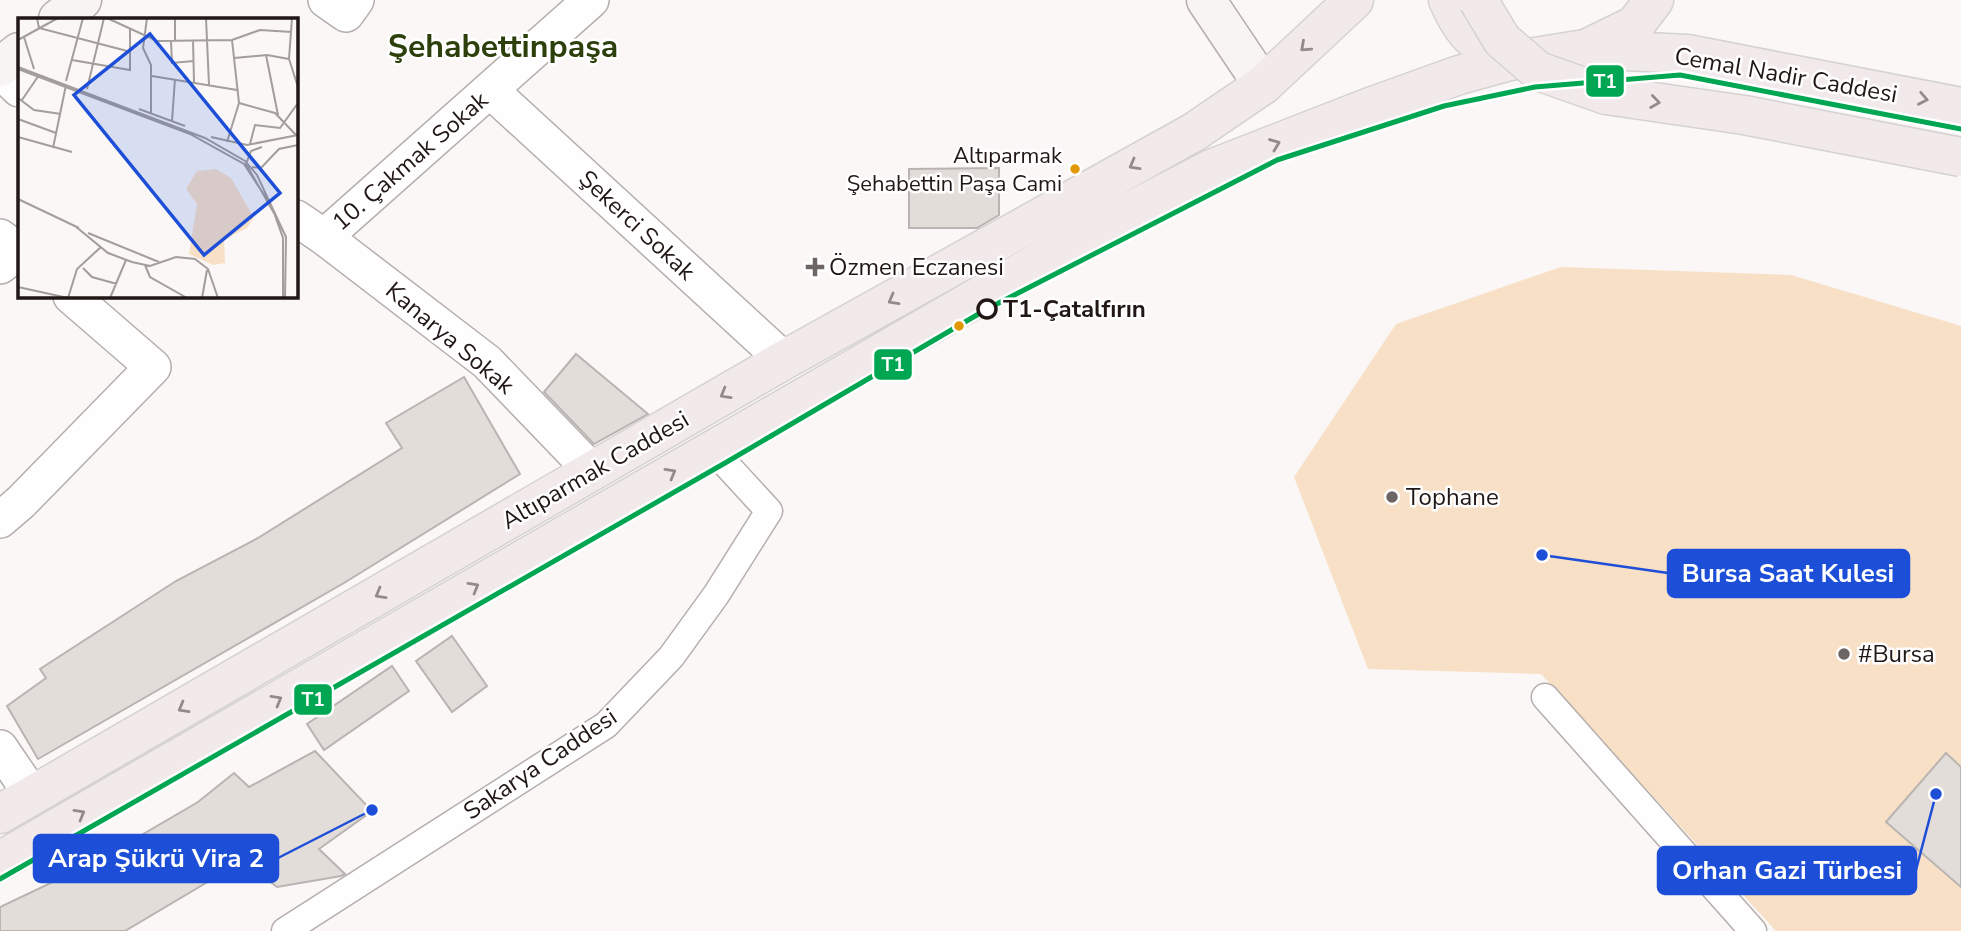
<svg xmlns="http://www.w3.org/2000/svg" width="1961" height="931" font-family="'Nunito Sans',sans-serif">
	<style>
		.green { fill: #f8e0c6 }
		.building { fill: #e3ddda; stroke: #b9b3b1; stroke-width: 2 }
		.lines { fill: none; stroke-linecap: round; stroke-linejoin: round }
		.pedestrian-casing { stroke: #b5aead; stroke-width: 29 }
		.minor-casing { stroke: #b5aead; stroke-width: 38 }
		.secondary-casing { stroke: #b5aead; stroke-width: 41 }
		.primary-casing { stroke: #d5d2d2; stroke-width: 41 }
		.pedestrian { stroke: #fefefe; stroke-width: 26 }
		.minor { stroke: #fefefe; stroke-width: 35 }
		.secondary { stroke: #f8f4f4; stroke-width: 38 }
		.primary { stroke: #f2e9eb; stroke-width: 38 }
		.primary-bridge-casing { stroke: #d5d2d2; stroke-width: 41; stroke-linecap: butt }
		.primary-bridge { stroke: #f2e9eb; stroke-width: 38 }
		.tram-1-casing { stroke: #fff; stroke-width: 10 }
		.tram-1 { stroke: #00a651; stroke-width: 5 }
		.oneway { stroke: #948a8b }
		.bus-dot { fill: #e29802; stroke: #fff; stroke-width: 2.5 }
		.poi-dot { fill: #6d6564; stroke: #fff; stroke-width: 2.5 }
		.stop-dot { fill: #fff; stroke: #211715; stroke-width: 3.5 }
		.labels { text-anchor: middle; dominant-baseline: central; stroke-width: 5; stroke-linejoin: round; paint-order: stroke }
		.bus-label { font-size: 22px; fill: #211715; stroke: #fff; text-anchor: end }
		.street-label { font-size: 24px; fill: #211715; stroke: #fff }
		.poi-label { font-size: 24px; fill: #211715; stroke: #fff; text-anchor: start }
		.stop-label { font-size: 24px; font-weight: bold; fill: #211715; stroke: #fff; text-anchor: start }
		.district-label { font-size: 32px; font-weight: bold; fill: #2d400b; stroke: #fff }
		.inset-road { fill: none; stroke: #a39d9c; stroke-width: 2 }
		.view { fill: #1d4ed8; fill-opacity: 0.15; stroke: #1d4ed8; stroke-width: 3.5 }
		.inset-edge { fill: none; stroke: #211715; stroke-width: 3.5 }
		.leader { fill: none; stroke: #1d4ed8; stroke-width: 2.5 }
		.callout-dot { fill: #1d4ed8; stroke: #fff; stroke-width: 2.5 }
		.callout { fill: #1d4ed8; stroke: #1d4ed8; stroke-width: 2.5 }
		.callout-label { font-size: 26px; text-anchor: middle; font-weight: bold; fill: #fff }
		.line-badge { stroke: #fff; stroke-width: 2.5 }
		.badge-label { font-size: 19px; text-anchor: middle; font-weight: bold; fill: #fff }
	</style>
	<rect width="100%" height="100%" fill="#faf7f6"/>
	<!-- green -->
	<path class="green" d="M 1561,267 L 1791,275 L 1961,326 L 1961,931 L 1776,931 L 1541,674 L 1368,669 L 1294,477 L 1396,324 Z"/>
	<!-- building -->
	<path class="building" d="M 999,168 L 999,215 L 977,228 L 909,228 L 909,169 Z
		M 576,354 L 648,414 L 594,444 L 544,392 Z
		M 464,377 L 520,474 L 344,583 L 38,759 L 7,706 L 46,678 L 40,669 L 176,581 L 258,538 L 402,448 L 386,423 Z
		M 452,636 L 487,686 L 452,712 L 416,661 Z
		M 392,666 L 409,691 L 324,750 L 307,724 Z
		M 315,751 L 372,811 L 319,849 L 345,874 L 341,876 L 277,887 L 243,861 L 125,931 L 0,931 L 0,907 L 78,870 L 88,881 L 104,870 L 99,860 L 198,802 L 234,773 L 249,787 Z
		M 1946,753 L 1961,767 L 1961,887 L 1886,822 Z"/>
	<g class="lines">
		<defs>
			<path id="pedestrian" d="M 1545,697 L 1753,931
				M 285,931 L 606,725 L 671,657 L 716,595 L 769,511 L 712,449"/>
			<path id="minor" d="M 326,0 L 346,14 L 356,0
				M 0,70 L 19,89
				M 490,90 L 784,360
				M 296,218 L 324,237 L 487,362 L 592,471
				M 0,237 L 19,251 L 0,266
				M 324,237 L 591,0
				M 0,520 L 21,502 L 153,367 L 71,296
				M 0,748 L 32,795"/>
			<path id="secondary" d="M 1206,0 L 1263,85
				M 58,19 L 82,0
				M 0,67 L 19,52"/>
			<path id="primary" d="M 1448,0 C 1465,38 1474,42 1510,61
				M 1590,47 L 1635,25 L 1654,0
				M 0,814 L 784,360 L 1194,132 L 1263,85 L 1354,0
				M 0,861 L 1103,225 L 1211,169 L 1370,107 L 1459,75 L 1510,61 L 1585,49 L 1687,54 L 1961,107"/>
		</defs>
		<!-- pedestrian casing -->
		<use href="#pedestrian" class="pedestrian-casing"/>
		<!-- minor casing -->
		<use href="#minor" class="minor-casing"/>
		<!-- secondary casing -->
		<use href="#secondary" class="secondary-casing"/>
		<!-- primary casing -->
		<use href="#primary" class="primary-casing"/>
		<!-- pedestrian -->
		<use href="#pedestrian" class="pedestrian"/>
		<!-- minor -->
		<use href="#minor" class="minor"/>
		<!-- secondary -->
		<use href="#secondary" class="secondary"/>
		<!-- primary -->
		<use href="#primary" class="primary"/>
		<defs>
			<path id="primary-bridge" d="M 1478,0 L 1502,40 L 1538,71 L 1606,95 L 1744,115 L 1961,157"/>
		</defs>
		<!-- primary-bridge casing -->
		<use href="#primary-bridge" class="primary-bridge-casing"/>
		<!-- primary-bridge -->
		<use href="#primary-bridge" class="primary-bridge"/>
		<defs>
			<path id="tram-1" d="M 0,879 L 725,463 L 987,309 L 1277,160 L 1444,106 L 1535,87 L 1680,75 L 1961,129"/>
		</defs>
		<!-- tram-1 casing -->
		<use href="#tram-1" class="tram-1-casing"/>
		<!-- tram-1 -->
		<use href="#tram-1" class="tram-1"/>
	</g>
	<!-- one-way arrows -->
	<defs><path id="oneway-chevron" d="M-2-3.5L2.5 0L-2 3.5" fill="none" stroke-width="1.6" stroke-linecap="round" stroke-linejoin="round" transform="scale(1.75)"/></defs>
	<g class="oneway">
		<use href="#oneway-chevron" transform="translate(1305 47) rotate(138)"/>
		<use href="#oneway-chevron" transform="translate(1923 99) rotate(11)"/>
		<use href="#oneway-chevron" transform="translate(1655 102) rotate(8)"/>
		<use href="#oneway-chevron" transform="translate(1275 144) rotate(-21)"/>
		<use href="#oneway-chevron" transform="translate(1134 165) rotate(151)"/>
		<use href="#oneway-chevron" transform="translate(893 300) rotate(151)"/>
		<use href="#oneway-chevron" transform="translate(725 394) rotate(150)"/>
		<use href="#oneway-chevron" transform="translate(671 473) rotate(-30)"/>
		<use href="#oneway-chevron" transform="translate(474 587) rotate(-30)"/>
		<use href="#oneway-chevron" transform="translate(380 594) rotate(150)"/>
		<use href="#oneway-chevron" transform="translate(277 700) rotate(-30)"/>
		<use href="#oneway-chevron" transform="translate(183 708) rotate(150)"/>
		<use href="#oneway-chevron" transform="translate(80 814) rotate(-30)"/>
	</g>
	<!-- markers -->
	<g class="bus-dot">
		<circle cx="1075" cy="169" r="6"/>
		<circle cx="959" cy="326" r="6"/>
	</g>
	<g class="poi-dot">
		<path d="M811.5 256.5h7v7h7v7h-7v7h-7v-7h-7v-7h7z"/>
		<circle cx="1392" cy="497" r="7"/>
		<circle cx="1844" cy="654" r="7"/>
	</g>
	<circle class="stop-dot" cx="987" cy="309" r="9"/>
	<g class="labels">
		<!-- bus labels -->
		<g class="bus-label">
			<text x="1062" y="156">Altıparmak<tspan x="1062" dy="28">Şehabettin Paşa Cami</tspan></text>
		</g>
		<!-- street labels -->
		<g class="street-label">
			<text transform="translate(1786 75) rotate(10)">Cemal Nadir Caddesi</text>
			<text transform="translate(410 161) rotate(-41)">10. Çakmak Sokak</text>
			<text transform="translate(637 225) rotate(43)">Şekerci Sokak</text>
			<text transform="translate(450 338) rotate(40)">Kanarya Sokak</text>
			<text transform="translate(595 470) rotate(-30)">Altıparmak Caddesi</text>
			<text transform="translate(540 764) rotate(-34)">Sakarya Caddesi</text>
		</g>
		<!-- poi labels -->
		<g class="poi-label">
			<text x="829" y="267">Özmen Eczanesi</text>
			<text x="1406" y="497">Tophane</text>
			<text x="1858" y="654">#Bursa</text>
		</g>
		<!-- stop labels -->
		<g class="stop-label">
			<text x="1003" y="309">T1-Çatalfırın</text>
		</g>
		<!-- district labels -->
		<g class="district-label">
			<text x="503" y="46">Şehabettinpaşa</text>
		</g>
	</g>
	<!-- overview -->
	<g transform="translate(18 18)">
		<rect width="280" height="280" fill="#faf7f6"/>
		<path d="M 198,151 L 213,160 L 236,200 L 229,210 L 206,222 L 207,245 L 195,247 L 171,236 L 179,186 L 168,171 L 179,153 Z" fill="#f8e0c6"/>
		<path class="inset-road" d="M 19,0 L 21,10 L 113,34M 89,0 L 139,23 L 214,22 L 242,12 L 274,14M 129,0 L 125,30 L 133,47 L 133,95M 188,0 L 191,67M 274,0 L 271,41 L 280,69M 6,19 L 16,51M 0,22 L 40,0M 175,22 L 176,64M 153,23 L 154,45 L 176,43M 157,23 L 157,0M 248,37 L 260,97M 216,40 L 249,37 L 271,41M 54,42 L 112,52 L 112,11M 0,49 L 187,120 L 227,143 L 239,157 L 268,219 L 267,280M 0,51 L 172,116 L 226,146 L 254,189 L 265,220 L 265,280M 134,58 L 219,72M 48,63 L 65,0M 69,71 L 86,0M 0,80 L 16,92 L 43,96M 4,82 L 21,57M 221,85 L 257,95 L 279,118M 121,91 L 167,108M 0,101 L 38,115M 154,103 L 157,61M 0,119 L 54,134M 193,119 L 229,127 L 280,117M 209,124 L 221,85 L 214,22M 232,126 L 237,107 L 262,110 L 280,85M 244,129 L 233,133 L 228,146 L 261,204M 35,130 L 48,67M 234,149 L 243,150 L 261,131 L 280,127M 0,181 L 61,210M 57,208 L 90,235 L 114,244 L 132,248 L 158,239 L 177,241 L 190,251 L 200,280M 70,215 L 141,244M 127,247 L 132,259 L 169,280M 65,250 L 74,259 L 99,266M 0,269 L 50,280M 50,280 L 59,251 L 83,229M 92,280 L 108,242M 184,280 L 189,252"/>
		<path class="view" d="M 132,16 L 262,175 L 186,237 L 56,77 Z"/>
		<rect width="280" height="280" class="inset-edge"/>
	</g>
	<!-- callouts -->
	<path class="leader" d="M1542 555L1668 573M372 810L278 858M1936 794L1916 870"/>
	<g class="callout-dot">
		<circle cx="1542" cy="555" r="7"/>
		<circle cx="372" cy="810" r="7"/>
		<circle cx="1936" cy="794" r="7"/>
	</g>
	<g class="callout">
		<rect x="1668" y="550" width="241" height="47" rx="7"/>
		<rect x="34" y="835" width="244" height="47" rx="7"/>
		<rect x="1658" y="847" width="258" height="47" rx="7"/>
	</g>
	<g class="callout-label">
		<text x="1788" y="582">Bursa Saat Kulesi</text>
		<text x="156" y="867">Arap Şükrü Vira 2</text>
		<text x="1787" y="879">Orhan Gazi Türbesi</text>
	</g>
	<g class="line-badge">
		<rect x="1585" y="64" width="40" height="34" rx="7" fill="#00a651"/>
		<rect x="873" y="348" width="40" height="33" rx="7" fill="#00a651"/>
		<rect x="293" y="683" width="40" height="33" rx="7" fill="#00a651"/>
	</g>
	<g class="badge-label">
		<text x="1605" y="88">T1</text>
		<text x="893" y="371">T1</text>
		<text x="313" y="706">T1</text>
	</g>
</svg>
